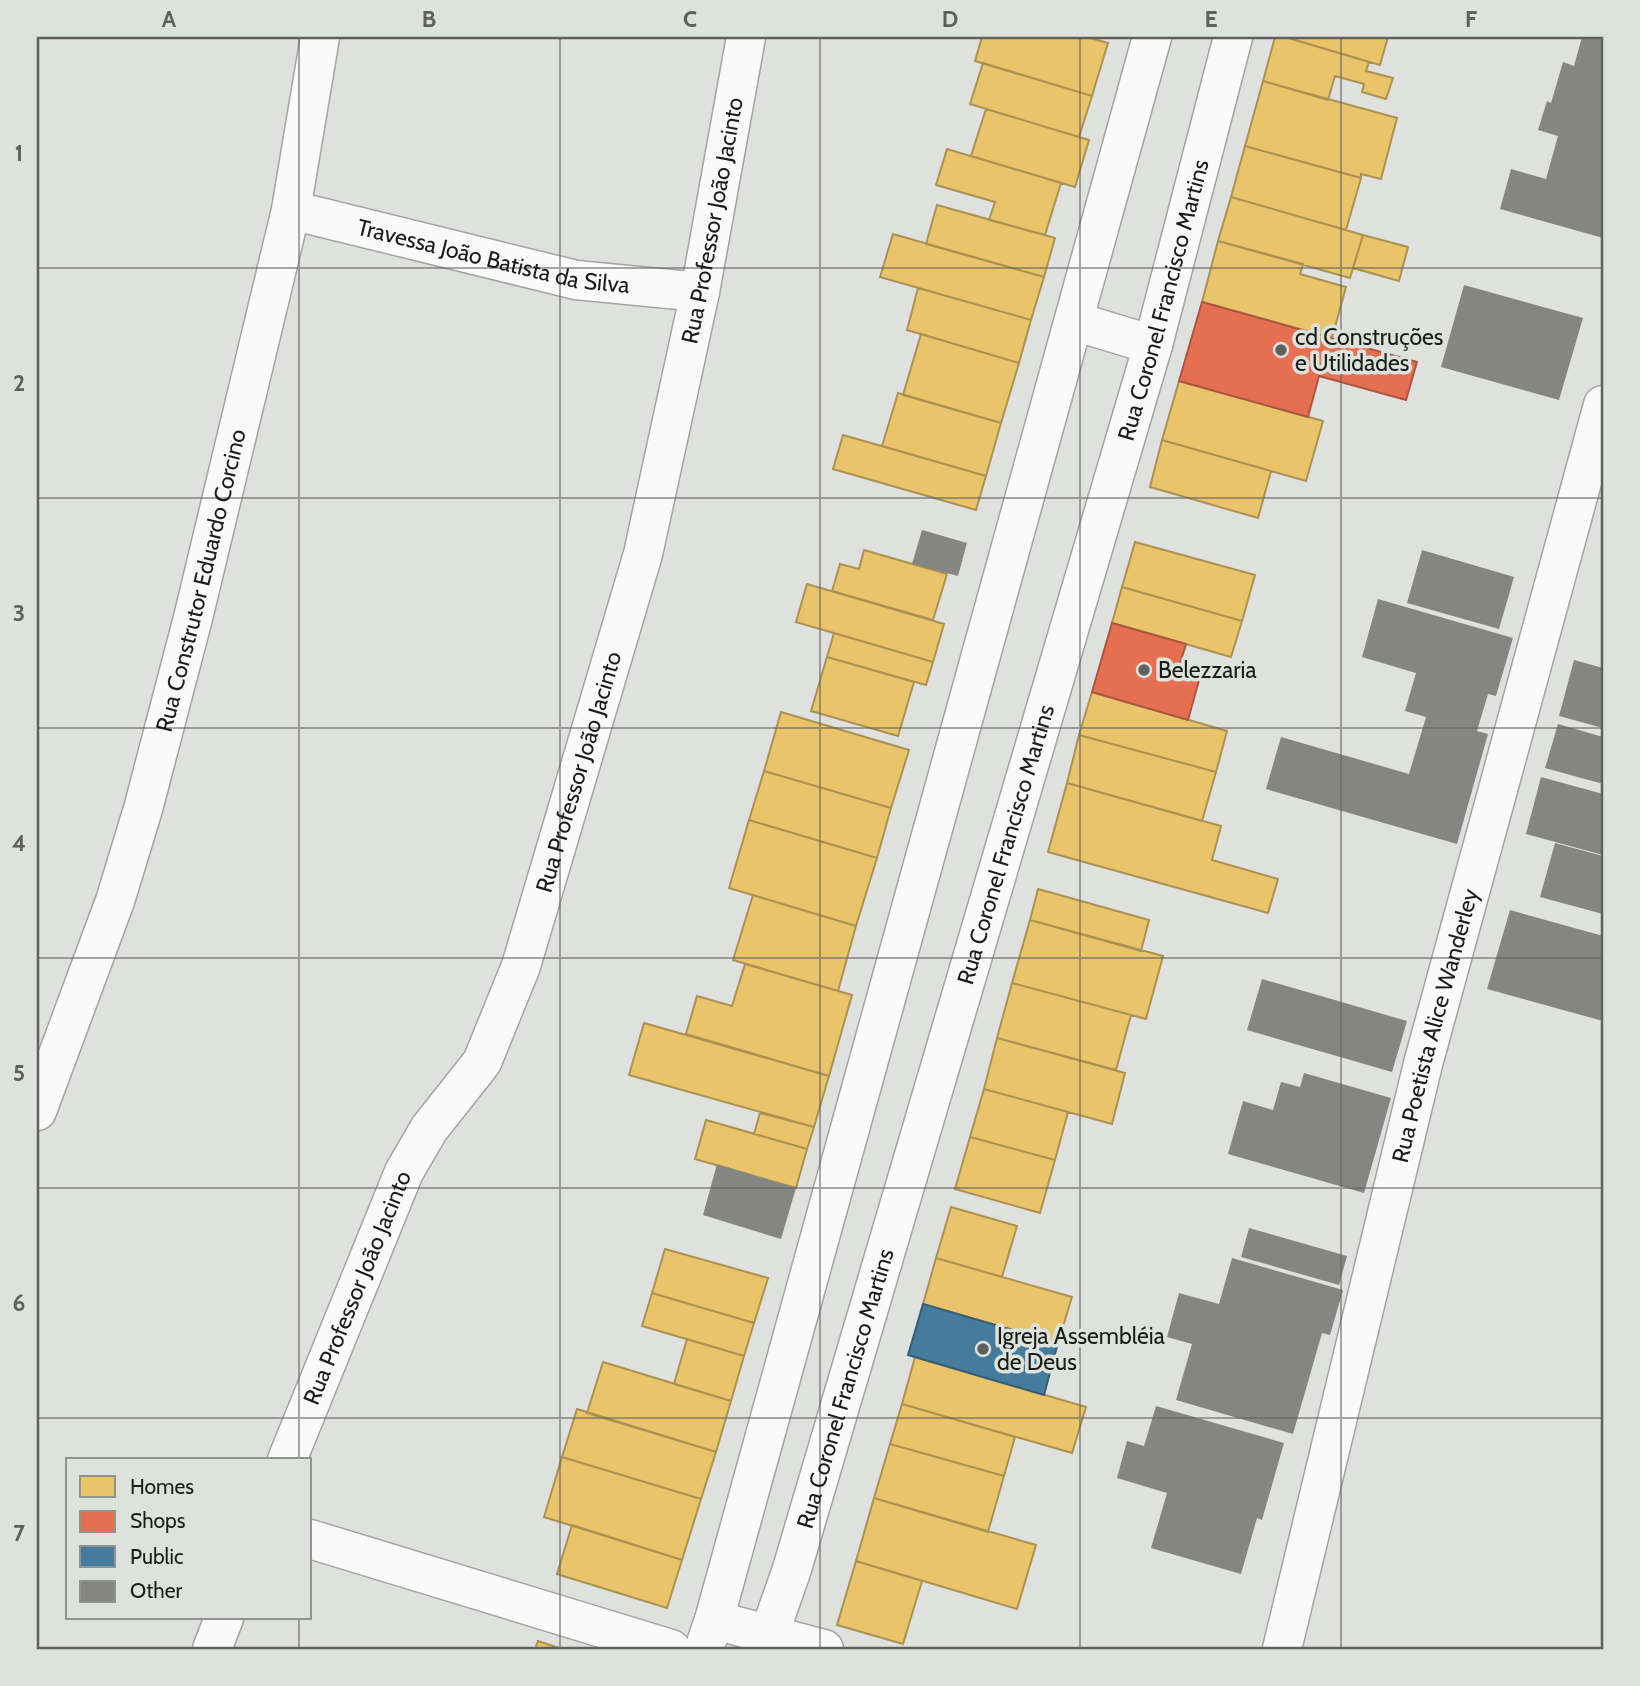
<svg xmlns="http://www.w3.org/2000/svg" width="1640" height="1686" font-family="Cabin,sans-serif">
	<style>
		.homes { fill: #e9c46a; stroke: #ab9252; stroke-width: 2 }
		.shops { fill: #e76f51; stroke: #aa5640; stroke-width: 2 }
		.public { fill: #457b9d; stroke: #385e76; stroke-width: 2 }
		.building { fill: #858684 }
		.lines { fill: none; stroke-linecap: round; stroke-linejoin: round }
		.street-casing { stroke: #a3a4a2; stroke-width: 41 }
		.street { stroke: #fafafa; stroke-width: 38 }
		.grid { fill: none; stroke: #60615f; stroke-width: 2; stroke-opacity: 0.55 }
		.poi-dot { fill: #60615f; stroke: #dee2dd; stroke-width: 2.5 }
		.labels { text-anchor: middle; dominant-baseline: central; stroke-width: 7; stroke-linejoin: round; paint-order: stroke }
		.street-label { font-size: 23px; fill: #1b1c1a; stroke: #dee2dd }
		.poi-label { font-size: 23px; fill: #1b1c1a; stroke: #dee2dd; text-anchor: start }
		.neatline { fill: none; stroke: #60615f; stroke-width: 2.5 }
		.grid-label { font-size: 23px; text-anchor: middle; font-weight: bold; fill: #60615f }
	</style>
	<rect width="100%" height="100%" fill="#dfe1de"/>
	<!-- homes -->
	<path class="homes" d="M 982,37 L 1087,37 L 1108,43 L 1092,96 L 975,61 Z
		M 1275,37 L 1285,37 L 1369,62 L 1366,71 L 1393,78 L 1386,99 L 1362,92 L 1364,84 L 1335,76 L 1328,100 L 1263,81 Z
		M 1285,37 L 1388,37 L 1380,65 Z
		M 983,63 L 1092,96 L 1079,137 L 970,104 Z
		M 1263,81 L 1397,118 L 1381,179 L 1361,174 L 1361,178 L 1245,146 Z
		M 986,109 L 1089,140 L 1075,187 L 971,156 Z
		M 1245,146 L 1361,178 L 1346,230 L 1231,197 Z
		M 947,149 L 1061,183 L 1045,235 L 989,220 L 995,202 L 936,185 Z
		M 1231,197 L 1363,235 L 1350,278 L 1218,241 Z
		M 937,205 L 1055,238 L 1044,277 L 926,244 Z
		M 893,234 L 1044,277 L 1031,320 L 880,277 Z
		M 1363,235 L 1408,247 L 1399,281 L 1353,268 Z
		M 1218,241 L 1303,264 L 1300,274 L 1346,287 L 1332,338 L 1202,302 Z
		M 918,288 L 1031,320 L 1019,363 L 907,330 Z
		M 921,334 L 1019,363 L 1001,423 L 903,395 Z
		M 1179,381 L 1323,421 L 1306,481 L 1162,440 Z
		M 898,393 L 1001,423 L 986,476 L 882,446 Z
		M 843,435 L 986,476 L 976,510 L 833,469 Z
		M 1162,440 L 1271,471 L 1258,518 L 1150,487 Z
		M 1135,542 L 1255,575 L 1242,621 L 1122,587 Z
		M 864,550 L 947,574 L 933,620 L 832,591 L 840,564 L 859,569 Z
		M 807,584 L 944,624 L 933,662 L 796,622 Z
		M 1122,587 L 1242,621 L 1231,657 L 1112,623 Z
		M 834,633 L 933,662 L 926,685 L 827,657 Z
		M 827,657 L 914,682 L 898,736 L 811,711 Z
		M 1092,692 L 1227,731 L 1216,772 L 1079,735 Z
		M 781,712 L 909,750 L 891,808 L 764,771 Z
		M 1079,735 L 1216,772 L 1202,821 L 1067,783 Z
		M 764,771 L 891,808 L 877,858 L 749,820 Z
		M 1067,783 L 1221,826 L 1212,860 L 1278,879 L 1268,913 L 1048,852 Z
		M 749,820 L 877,858 L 856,926 L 729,888 Z
		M 1038,889 L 1149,920 L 1141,951 L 1030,920 Z
		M 753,895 L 856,926 L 838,991 L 733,960 Z
		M 1030,920 L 1163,956 L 1146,1019 L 1012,983 Z
		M 745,964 L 852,995 L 829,1076 L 686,1034 L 697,996 L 732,1006 Z
		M 1012,983 L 1131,1015 L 1116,1070 L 997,1038 Z
		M 644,1023 L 829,1076 L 814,1127 L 629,1075 Z
		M 997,1038 L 1125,1073 L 1112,1124 L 984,1089 Z
		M 984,1089 L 1068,1112 L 1055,1160 L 970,1137 Z
		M 760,1113 L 814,1127 L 807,1149 L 754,1134 Z
		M 706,1120 L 807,1149 L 796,1188 L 695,1159 Z
		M 970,1137 L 1055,1160 L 1040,1213 L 955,1189 Z
		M 951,1207 L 1017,1226 L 1002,1277 L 936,1258 Z
		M 665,1249 L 768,1278 L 754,1323 L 652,1293 Z
		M 936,1258 L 1072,1297 L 1058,1343 L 923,1304 Z
		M 652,1293 L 754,1323 L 744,1356 L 642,1326 Z
		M 687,1339 L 744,1356 L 731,1401 L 674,1384 Z
		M 915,1357 L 1086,1407 L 1072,1453 L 902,1404 Z
		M 603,1362 L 731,1401 L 716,1452 L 587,1413 Z
		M 902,1404 L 1015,1437 L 1004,1476 L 890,1444 Z
		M 577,1409 L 716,1452 L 701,1499 L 562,1457 Z
		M 890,1444 L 1004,1476 L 988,1532 L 874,1498 Z
		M 562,1457 L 701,1499 L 682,1560 L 544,1517 Z
		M 874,1498 L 1036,1545 L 1017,1609 L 856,1561 Z
		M 572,1525 L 682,1560 L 667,1608 L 557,1574 Z
		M 856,1561 L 922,1581 L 903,1644 L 837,1625 Z
		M 538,1641 L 562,1649 L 535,1649 Z"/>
	<!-- shops -->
	<path class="shops" d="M 1202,302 L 1417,362 L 1406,400 L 1319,376 L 1308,417 L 1179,381 Z
		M 1112,623 L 1186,644 L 1179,667 L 1201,673 L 1188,720 L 1092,692 Z"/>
	<!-- public -->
	<path class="public" d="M 923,1304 L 1058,1343 L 1044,1395 L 908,1355 Z"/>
	<!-- building -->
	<path class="building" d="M 1582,37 L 1603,37 L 1603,238 L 1500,209 L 1511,169 L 1546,179 L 1558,136 L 1538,130 L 1547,101 L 1551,103 L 1563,62 L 1574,66 Z
		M 1464,285 L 1583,318 L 1559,400 L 1441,367 Z
		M 922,530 L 967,543 L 958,576 L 912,564 Z
		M 1422,550 L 1514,577 L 1499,629 L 1407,603 Z
		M 1378,599 L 1513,638 L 1496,696 L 1488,694 L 1477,731 L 1488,734 L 1457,844 L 1266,789 L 1281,737 L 1409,774 L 1426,717 L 1405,711 L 1416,673 L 1362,657 Z
		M 1574,660 L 1603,668 L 1603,728 L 1559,716 Z
		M 1558,724 L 1603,737 L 1603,784 L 1545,768 Z
		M 1541,777 L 1603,794 L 1603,855 L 1526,834 Z
		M 1555,843 L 1603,856 L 1603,914 L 1540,897 Z
		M 1510,910 L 1603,936 L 1603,1021 L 1487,989 Z
		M 1262,979 L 1407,1021 L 1392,1072 L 1247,1030 Z
		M 1304,1073 L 1391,1098 L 1364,1193 L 1228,1154 L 1243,1101 L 1273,1110 L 1281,1082 L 1300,1087 Z
		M 717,1164 L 796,1188 L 781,1239 L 703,1215 Z
		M 1249,1228 L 1347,1256 L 1339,1285 L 1241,1257 Z
		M 1232,1258 L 1343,1290 L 1330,1335 L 1322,1333 L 1293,1434 L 1176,1400 L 1192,1344 L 1167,1337 L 1179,1293 L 1219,1304 Z
		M 1156,1406 L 1284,1443 L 1262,1520 L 1257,1518 L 1241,1574 L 1151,1548 L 1167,1493 L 1117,1478 L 1127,1441 L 1144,1446 Z"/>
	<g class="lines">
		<defs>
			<g id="street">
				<path id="s1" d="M 291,210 L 576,280 L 700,292"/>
				<path d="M 1074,321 L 1153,345"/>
				<path id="s2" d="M 37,1111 L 115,901 L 143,809 L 193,618 L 291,210 L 320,37"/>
				<path id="s3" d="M 287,1460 L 404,1172 L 429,1129 L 482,1062 L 521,966 L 643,554 L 700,292 L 746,37"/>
				<path d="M 310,1539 L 671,1649"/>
				<path d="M 714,1620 L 824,1649"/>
				<path d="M 212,1649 L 224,1618"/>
				<path d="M 704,1649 L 714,1620 L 1152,37"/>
				<path id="s4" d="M 764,1649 L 792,1569 L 1153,345 L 1233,37"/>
				<path id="s5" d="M 1282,1649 L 1423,1064 L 1603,405"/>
			</g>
		</defs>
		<!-- street casing -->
		<use href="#street" class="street-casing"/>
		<!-- street -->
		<use href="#street" class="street"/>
	</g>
	<!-- grid -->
	<path class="grid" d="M 299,37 L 299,1460M 560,37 L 560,1649M 820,37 L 820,1649M 1080,37 L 1080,1649M 1341,37 L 1341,1649M 37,268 L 1603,268M 37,498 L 1603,498M 37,728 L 1603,728M 37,958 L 1603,958M 37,1188 L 1603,1188M 37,1418 L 1603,1418M 299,1618 L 299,1649"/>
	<!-- markers -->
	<g class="poi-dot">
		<circle cx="1281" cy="350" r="7"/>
		<circle cx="1144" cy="670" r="7"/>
		<circle cx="983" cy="1349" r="7"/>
	</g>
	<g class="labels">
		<!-- street labels -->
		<g class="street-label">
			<text stroke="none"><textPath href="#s3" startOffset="1320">Rua Professor João Jacinto</textPath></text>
			<text stroke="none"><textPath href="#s1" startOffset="208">Travessa João Batista da Silva</textPath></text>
			<text stroke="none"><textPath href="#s4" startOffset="1407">Rua Coronel Francisco Martins</textPath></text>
			<text stroke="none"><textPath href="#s2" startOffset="556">Rua Construtor Eduardo Corcino</textPath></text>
			<text stroke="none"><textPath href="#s3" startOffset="752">Rua Professor João Jacinto</textPath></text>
			<text stroke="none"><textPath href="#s4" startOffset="840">Rua Coronel Francisco Martins</textPath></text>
			<text stroke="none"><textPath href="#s5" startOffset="642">Rua Poetista Alice Wanderley</textPath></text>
			<text stroke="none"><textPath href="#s3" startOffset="186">Rua Professor João Jacinto</textPath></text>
			<text stroke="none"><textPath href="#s4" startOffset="273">Rua Coronel Francisco Martins</textPath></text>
		</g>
		<!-- poi labels -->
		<g class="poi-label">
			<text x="1295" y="337">cd Construções<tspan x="1295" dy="26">e Utilidades</tspan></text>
			<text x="1158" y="670">Belezzaria</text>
			<text x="997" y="1336">Igreja Assembléia<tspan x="997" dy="26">de Deus</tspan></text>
		</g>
	</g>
	<!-- border -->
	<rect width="1640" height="1686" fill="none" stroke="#dee2dd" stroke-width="77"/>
	<!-- legend -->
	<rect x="66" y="1458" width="245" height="161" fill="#dee2dd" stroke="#90938f" stroke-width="2"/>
	<rect x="80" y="1476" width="35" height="21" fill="#e9c46a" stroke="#90938f" stroke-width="2"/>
	<text x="130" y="1494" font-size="21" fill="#1b1c1a">Homes</text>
	<rect x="80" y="1511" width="35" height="21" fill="#e76f51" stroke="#90938f" stroke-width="2"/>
	<text x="130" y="1528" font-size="21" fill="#1b1c1a">Shops</text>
	<rect x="80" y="1546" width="35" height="21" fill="#457b9d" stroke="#90938f" stroke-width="2"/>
	<text x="130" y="1564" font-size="21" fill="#1b1c1a">Public</text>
	<rect x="80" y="1581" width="35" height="21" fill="#858684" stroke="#90938f" stroke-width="2"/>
	<text x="130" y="1598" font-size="21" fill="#1b1c1a">Other</text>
	<rect x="38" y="38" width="1564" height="1610" class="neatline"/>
	<g class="grid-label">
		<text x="169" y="27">A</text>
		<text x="429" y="27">B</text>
		<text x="690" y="27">C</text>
		<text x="950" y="27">D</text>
		<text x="1211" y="27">E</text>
		<text x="1471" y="27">F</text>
		<text x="19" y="161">1</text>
		<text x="19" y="391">2</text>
		<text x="19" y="621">3</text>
		<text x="19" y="851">4</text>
		<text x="19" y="1081">5</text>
		<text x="19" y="1311">6</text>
		<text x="19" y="1541">7</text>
	</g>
</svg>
